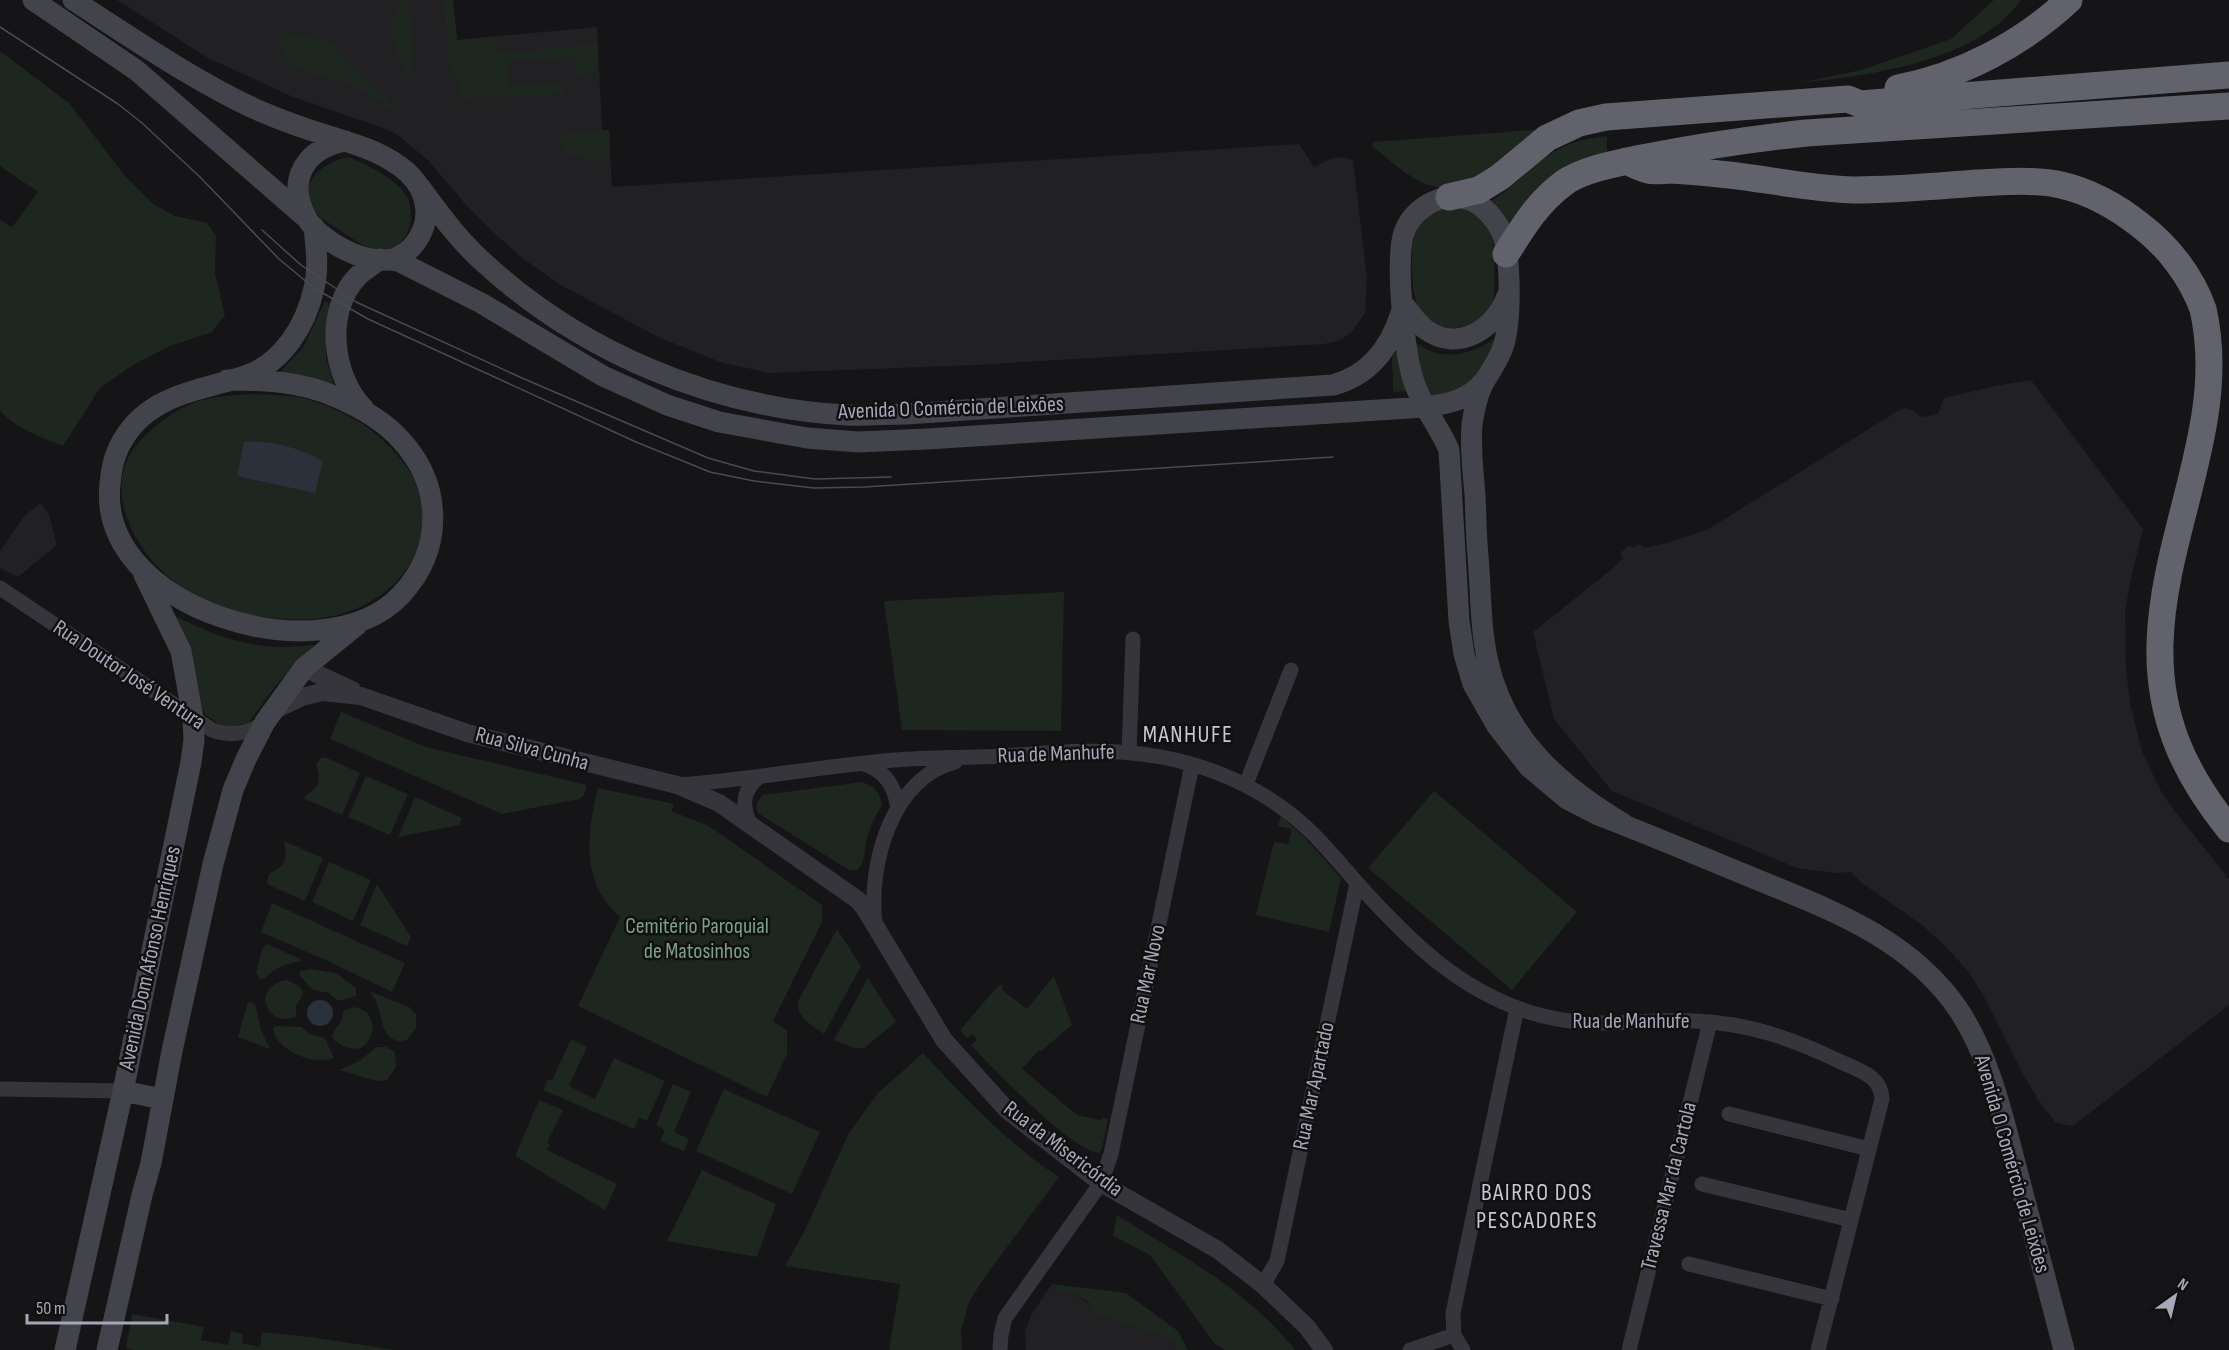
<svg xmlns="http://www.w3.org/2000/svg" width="2229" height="1350" font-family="'Sofia Sans Condensed',sans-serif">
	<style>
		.built { fill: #212023 }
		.green { fill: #1e2620 }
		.water { fill: #2a313a }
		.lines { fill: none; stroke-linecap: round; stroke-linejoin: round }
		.minor { stroke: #35353b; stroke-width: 15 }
		.tertiary { stroke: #35353b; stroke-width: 18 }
		.secondary { stroke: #43444b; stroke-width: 21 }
		.motorway { stroke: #61626c; stroke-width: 27 }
		.tram { stroke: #4a4b52; stroke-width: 1.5 }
		.labels { text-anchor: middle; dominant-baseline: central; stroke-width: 5; stroke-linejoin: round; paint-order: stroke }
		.street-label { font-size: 22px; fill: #a6a8b7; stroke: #100f11 }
		.park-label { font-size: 22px; fill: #7ca285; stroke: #100f11 }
		.neighbourhood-label { font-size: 24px; letter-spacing: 1.5px; fill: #c7c8d3; stroke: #100f11 }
	</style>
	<rect width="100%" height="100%" fill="#151416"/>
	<!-- built -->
	<path class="built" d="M 117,0 L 453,0 L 457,40 L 597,27 L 602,130 L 609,130 L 612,187 L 1299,144 L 1314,167 L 1330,159 L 1342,157 L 1353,160 L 1367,278 L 1365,313 L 1351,333 L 1340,340 L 1324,344 L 976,365 L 770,373 L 723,363 L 658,337 L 559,284 L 522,258 L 492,231 L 465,204 L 429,161 L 398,135 L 383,128 L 293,97 L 208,58 Z
		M 2031,380 L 2143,529 L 2130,583 L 2125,612 L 2126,670 L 2130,703 L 2142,752 L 2162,793 L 2173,809 L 2229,879 L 2229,1005 L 2073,1126 L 2056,1123 L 2040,1103 L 2024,1076 L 1984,997 L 1968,971 L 1943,944 L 1922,925 L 1862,883 L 1851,872 L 1837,873 L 1797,868 L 1612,791 L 1554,719 L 1533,632 L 1612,569 L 1623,558 L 1620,553 L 1630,545 L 1633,548 L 1639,544 L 1644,548 L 1667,543 L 1707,530 L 1899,410 L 1905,408 L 1912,410 L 1922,417 L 1938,414 L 1944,398 L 1995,386 Z
		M 41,503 L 49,515 L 57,545 L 18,577 L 0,568 L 0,551 L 25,515 Z
		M 1052,1284 L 1059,1292 L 1075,1293 L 1095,1309 L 1099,1316 L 1174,1341 L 1177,1350 L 1026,1350 L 1025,1331 L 1031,1315 Z"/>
	<!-- green -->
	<path class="green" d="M 399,0 L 409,0 L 415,78 L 408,77 C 391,48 387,31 399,0 Z
		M 444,0 L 453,0 L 457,40 L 496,36 L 498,53 L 597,44 L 598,74 L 576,75 L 574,58 L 508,61 L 509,85 L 563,83 L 564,94 L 460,99 L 458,75 L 450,75 Z
		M 1994,0 L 2021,0 C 2014,9 2005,19 1996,26 C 1943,66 1863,76 1799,83 L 1861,70 L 1951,39 Z
		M 282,33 L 303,34 L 332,42 L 387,97 L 400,115 C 383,105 366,91 347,83 C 331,77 301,75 289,64 C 280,56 279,44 282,33 Z
		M 0,51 L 69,103 L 125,176 L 153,204 L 175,216 L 207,223 L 216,236 L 215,274 L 225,315 L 212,332 L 170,346 L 133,365 L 100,388 L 63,446 C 40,437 17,429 0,411 L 0,220 L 12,227 L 38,192 L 0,166 Z
		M 1547,129 C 1511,157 1466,207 1417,180 C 1401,171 1386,157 1372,146 L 1373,142 Z
		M 609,130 L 610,161 C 596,165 575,158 562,151 L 560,139 L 566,132 Z
		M 1607,136 L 1607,159 L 1510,228 L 1489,202 C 1512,190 1527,169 1549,155 C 1567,143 1585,138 1607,136 Z
		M 349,157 C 367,165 398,179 408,198 C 411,204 410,210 411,216 C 411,224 409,232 404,238 C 398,245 391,250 381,250 C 368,250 354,240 344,233 C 334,226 317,218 312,207 C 299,178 325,162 349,157 Z
		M 1456,207 C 1466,210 1477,214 1484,222 C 1486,225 1489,230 1491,234 C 1495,244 1496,293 1493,302 C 1492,306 1488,311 1485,314 C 1468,334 1432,333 1419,308 C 1413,297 1413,285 1412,272 C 1410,238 1416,209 1456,207 Z
		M 325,301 L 329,303 L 326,334 L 326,357 L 335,389 L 277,375 L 303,348 Z
		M 1496,338 L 1489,361 L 1466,386 L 1428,399 L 1414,341 C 1440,363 1471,355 1496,338 Z
		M 1398,348 L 1412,391 L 1393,392 L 1392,357 Z
		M 253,394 C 267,395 283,395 298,397 C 319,401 346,413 364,425 C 383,439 406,460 415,482 C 442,549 393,605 328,617 C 295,623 253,618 221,608 C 154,588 80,489 149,432 C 165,418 182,405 203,400 C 219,396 236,395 253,394 Z
		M 1064,592 L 1061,731 L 902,730 L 884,601 Z
		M 176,616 C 222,640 262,652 314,645 L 276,685 L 249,722 L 233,727 L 220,725 L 206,715 L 199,704 L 187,647 Z
		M 341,712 L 426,747 L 587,785 L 584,795 L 580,799 L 502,814 L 330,739 Z
		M 325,757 L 360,773 L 342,815 L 303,798 C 320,786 321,784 316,764 L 321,758 Z
		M 366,776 L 408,794 L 390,835 L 348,817 Z
		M 862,782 C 874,786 880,792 882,805 C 875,816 871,825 867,837 C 864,848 866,862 857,870 L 849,870 L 758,813 C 755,806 757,801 763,795 Z
		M 598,788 L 674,804 L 671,811 L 709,826 L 822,905 L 822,922 L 773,1021 L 787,1030 L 787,1054 L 767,1097 L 578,1006 L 620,917 C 581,883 586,835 598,788 Z
		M 1434,791 L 1577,912 L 1512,990 L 1368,868 Z
		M 415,797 L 462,818 L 459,825 L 398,837 Z
		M 1281,816 L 1305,838 L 1341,878 L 1329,932 L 1256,915 L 1274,842 L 1288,844 L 1292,829 L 1278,826 Z
		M 284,841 L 323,858 L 305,901 L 269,885 L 267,882 L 269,874 C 286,864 288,861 284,841 Z
		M 329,862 L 371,880 L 353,921 L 312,902 Z
		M 377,884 L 411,937 L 407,946 L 360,925 Z
		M 272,903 L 405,963 L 392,992 L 330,962 L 261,932 Z
		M 837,929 L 861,966 L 824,1034 C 812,1025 796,1018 798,1001 Z
		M 267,944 L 300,959 L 301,961 C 286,964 274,968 264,979 L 260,979 L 256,973 L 262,949 Z
		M 310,969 L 336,973 L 356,988 L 356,996 L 338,1001 L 329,993 L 313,990 L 299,975 L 300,971 Z
		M 1054,976 L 1072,1025 L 1041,1051 L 1039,1050 L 1022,1069 L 1071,1110 L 1080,1116 L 1101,1120 L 1102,1118 L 1108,1119 L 1102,1149 L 1099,1153 C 1073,1152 991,1067 971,1045 L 977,1040 L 973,1034 L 966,1038 L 960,1030 L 997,987 L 1003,984 L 1002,990 L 1027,1009 Z
		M 868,978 L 896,1022 L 864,1048 L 854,1048 L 834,1040 Z
		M 286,980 C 293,983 303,985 303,995 L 296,1006 L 296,1016 C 281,1025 266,1014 265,997 C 269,988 275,982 286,980 Z
		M 369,991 L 409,1007 L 416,1014 L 416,1028 L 408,1039 L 400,1042 L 390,1038 L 384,1029 L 376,1000 Z
		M 248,1002 L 255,1004 L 261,1030 L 270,1049 L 238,1037 Z
		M 354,1007 C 367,1010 372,1016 373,1029 C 367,1055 347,1053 332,1037 C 332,1028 344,1024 343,1011 Z
		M 276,1026 L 301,1027 L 310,1034 L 325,1038 L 334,1058 C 315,1066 275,1051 273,1028 Z
		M 571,1039 L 587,1047 L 569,1086 L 595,1099 L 614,1058 L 665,1081 L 647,1121 L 639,1118 L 634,1129 L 543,1090 L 548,1079 L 552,1080 Z
		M 377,1047 L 386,1047 L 395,1052 L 396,1067 L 387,1080 L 376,1081 L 339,1070 L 359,1061 Z
		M 923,1053 C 965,1098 1007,1143 1059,1177 L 984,1278 L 969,1302 L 961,1331 L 962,1350 L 889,1350 L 900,1284 L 785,1266 L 804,1232 L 849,1133 L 878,1093 Z
		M 673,1084 L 691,1092 L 674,1132 L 689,1139 L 684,1151 L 660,1141 L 665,1130 L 656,1125 Z
		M 724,1089 L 820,1132 L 792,1194 L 696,1151 Z
		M 539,1100 L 563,1110 L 547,1143 L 550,1145 L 547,1150 L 617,1184 L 605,1210 L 515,1156 Z
		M 702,1170 L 776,1204 L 757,1257 L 667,1241 Z
		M 1117,1215 C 1180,1255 1248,1290 1295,1350 L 1225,1350 L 1215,1344 L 1150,1255 L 1113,1236 Z
		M 1052,1284 L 1126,1293 L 1178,1331 L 1188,1350 L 1177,1350 L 1174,1341 L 1099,1316 L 1088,1302 L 1075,1293 L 1059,1292 Z
		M 132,1314 L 204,1327 L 201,1340 L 228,1345 L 231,1331 L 243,1334 L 242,1343 L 260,1347 L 262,1332 L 311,1337 L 395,1350 L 135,1350 L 126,1348 Z"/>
	<!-- water -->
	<path class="water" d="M 244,442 C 271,440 298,447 323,461 L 315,493 L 237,476 Z
		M307 1013a13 13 0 1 1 26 0a13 13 0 1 1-26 0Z"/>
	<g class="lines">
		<!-- minor -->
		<path class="minor" d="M 0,588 L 212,730 C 231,737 248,734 265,722
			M 1129,752 L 1133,639
			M 864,764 C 885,771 894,785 898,807
			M 1246,784 L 1291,670
			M 677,785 C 750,780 822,766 895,760 C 930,757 966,758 1002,756 C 1055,752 1108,747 1161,757 C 1210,766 1254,785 1293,816 C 1317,835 1337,860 1357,883 C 1410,942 1464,996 1543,1016 C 1599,1030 1641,1018 1695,1021 C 1748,1023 1794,1039 1841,1062 C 1860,1071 1881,1076 1882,1099 L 1818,1350
			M 750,824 C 741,804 743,789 760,776
			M 875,924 C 868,865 891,779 955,762
			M 0,1089 L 123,1091
			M 1729,1114 L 1869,1149
			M 1702,1184 L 1851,1220
			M 1689,1264 L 1832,1299
			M 1263,1285 L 1277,1261 L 1357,883
			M 1000,1350 L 1001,1335 L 1005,1318 L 1101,1183 L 1111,1154 L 1192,765
			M 1410,1350 L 1454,1335
			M 1463,1350 L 1454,1335 L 1453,1313 L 1517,1008
			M 1629,1350 L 1710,1022"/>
		<!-- tertiary -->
		<path class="tertiary" d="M 304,668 L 352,690
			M 273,711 L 302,697 L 322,692 L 361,696 L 467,733 L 677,785 L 719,803 L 858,900 L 865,909 L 944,1040 L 1007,1110 L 1101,1183 L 1218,1250 L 1263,1285 L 1307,1327 L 1324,1350"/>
		<!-- secondary -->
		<path class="secondary" d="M 33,0 L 136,70 L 304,216
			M 73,0 C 132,38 190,78 253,108 C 278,119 303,128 329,136 C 358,145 384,152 407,172 C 430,193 433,224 411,248 C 406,252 398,258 392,259 C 366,266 318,240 306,217 C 286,179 306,148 346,141
			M 420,187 C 439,213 458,239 481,260 C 580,352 713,408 847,415 C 867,416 887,414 906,414 L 1333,385 C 1370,375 1390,348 1401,313
			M 391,260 L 398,261 L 481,303 L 603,376 L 667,405 L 719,422 L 807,438 L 858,442 L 927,439 L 1425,407 C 1448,404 1469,400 1484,381
			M 1403,304 C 1410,312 1416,322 1425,329 C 1457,353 1495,330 1507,296
			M 227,380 C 263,380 301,381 336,397 C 359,407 383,420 400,439 C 443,485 444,549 401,595 C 324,677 96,609 110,484 C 111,471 113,459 119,447 C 145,394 197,392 245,376 C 283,363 306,325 314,288 C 319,268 316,247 314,227
			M 364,409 C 332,377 324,310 358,276 C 364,270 373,265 380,259
			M 1624,824 C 1560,786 1505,738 1488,662 C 1480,627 1481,591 1478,556 C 1476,535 1476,515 1475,495 C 1473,471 1470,447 1472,424 C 1474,411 1477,396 1483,384 C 1490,371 1500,359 1504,344 C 1511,319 1512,252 1500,229 C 1492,214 1478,200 1461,198 C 1436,194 1410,211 1403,236 C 1396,266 1404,353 1414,382 C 1422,407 1439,426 1449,450 L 1459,621 L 1464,654 L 1473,684 L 1497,726 L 1529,767 L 1567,799 L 1598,815 C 1648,834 1697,855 1746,875 C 1825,908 1910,936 1960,1012 C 1992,1062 2004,1122 2019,1178 C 2034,1236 2049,1293 2064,1350
			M 123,1091 L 162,1099
			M 65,1350 L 123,1091 L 191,762 L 194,740 L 193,718 L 181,651 L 144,575
			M 107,1350 L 142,1195 L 151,1163 L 172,1051 L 213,864 L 233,790 L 246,759 L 265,722 L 304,668 L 358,624"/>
		<!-- motorway -->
		<path class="motorway" d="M 1898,88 C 1961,76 2022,44 2069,0
			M 1626,161 C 1633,164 1640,168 1648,170 C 1655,172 1664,170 1671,170 C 1687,171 1703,172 1719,174 C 1764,178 1808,189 1854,190 C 1895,190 1937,186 1978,183 C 2005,182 2034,179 2061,185 C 2091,192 2116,206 2140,225 C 2168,246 2191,276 2203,309 C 2229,422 2163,530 2160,644 C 2158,717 2184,773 2229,829
			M 1449,197 L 1479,190 L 1500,177 L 1547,138 L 1579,123 L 1606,117 L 1848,99 L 1860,104 L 2229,75
			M 1506,254 C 1523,227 1538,202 1564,183 C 1583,169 1619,163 1642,158 C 1697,147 1751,139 1806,133 L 2229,106"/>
		<!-- tram -->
		<path class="tram" d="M 0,27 L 118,104 L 142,123 L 200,177 L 279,259 L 314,288 L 368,319 L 636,442 L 710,472 L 754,481 L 814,488 L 864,487 L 1333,457
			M 262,230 L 301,265 L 356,302 L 522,378 L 708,458 L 754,471 L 815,479 L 891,477"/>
	</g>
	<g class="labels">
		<!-- street labels -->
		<g class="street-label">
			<text transform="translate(951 408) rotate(-2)">Avenida O Comércio de Leixões</text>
			<text transform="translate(129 675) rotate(34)">Rua Doutor José Ventura</text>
			<text transform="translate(532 749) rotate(15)">Rua Silva Cunha</text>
			<text transform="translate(1056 754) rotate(-2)">Rua de Manhufe</text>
			<text transform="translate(150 958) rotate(-78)">Avenida Dom Afonso Henriques</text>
			<text transform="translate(1148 974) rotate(-78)">Rua Mar Novo</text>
			<text x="1631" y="1021">Rua de Manhufe</text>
			<text transform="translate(1314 1086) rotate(-78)">Rua Mar Apartado</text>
			<text transform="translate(1063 1149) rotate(37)">Rua da Misericórdia</text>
			<text transform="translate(2012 1164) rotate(74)">Avenida O Comércio de Leixões</text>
			<text transform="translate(1669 1186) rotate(-76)">Travessa Mar da Cartola</text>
		</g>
		<!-- park labels -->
		<g class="park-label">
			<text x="697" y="926">Cemitério Paroquial<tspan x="697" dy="25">de Matosinhos</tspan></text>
		</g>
		<!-- neighbourhood labels -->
		<g class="neighbourhood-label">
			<text x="1188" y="734">MANHUFE</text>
			<text x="1537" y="1192">BAIRRO DOS<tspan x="1537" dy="28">PESCADORES</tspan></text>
		</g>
	</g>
	<!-- north arrow -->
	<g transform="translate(2175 1296) rotate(34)" stroke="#100f11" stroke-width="4.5" paint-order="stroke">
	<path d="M0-4.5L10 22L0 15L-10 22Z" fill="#a6a8b7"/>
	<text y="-9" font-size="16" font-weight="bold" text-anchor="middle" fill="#a6a8b7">N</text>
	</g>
	<!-- scale -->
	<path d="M27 1314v9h140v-9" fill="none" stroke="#a6a8b7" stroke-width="3"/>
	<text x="36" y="1314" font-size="18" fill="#a6a8b7" stroke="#100f11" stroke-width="4.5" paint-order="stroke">50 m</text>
</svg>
